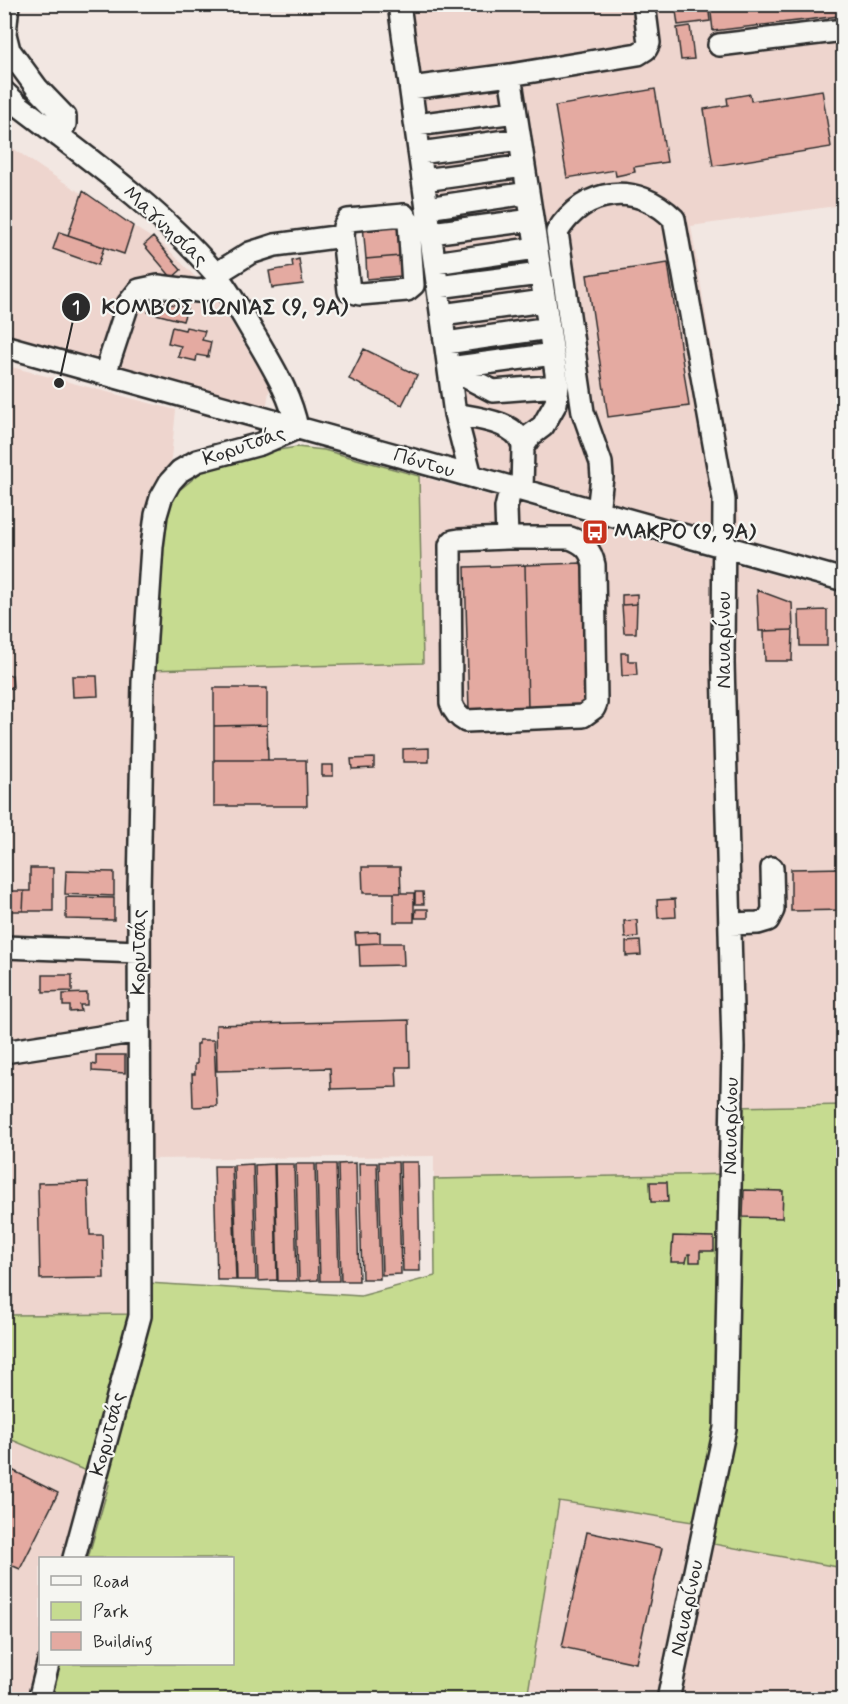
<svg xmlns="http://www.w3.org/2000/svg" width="848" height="1704" font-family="Mynerve,sans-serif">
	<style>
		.built { fill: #eed5ce }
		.green { fill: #c6db90; stroke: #78835e; stroke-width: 1.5 }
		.building { fill: #e4aaa1; stroke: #2b2b2b; stroke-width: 1.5 }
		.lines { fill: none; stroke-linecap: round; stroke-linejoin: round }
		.minor-casing { stroke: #2b2b2b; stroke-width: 26 }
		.minor { stroke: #f6f6f2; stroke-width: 21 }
		.labels { text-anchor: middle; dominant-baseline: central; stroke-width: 4.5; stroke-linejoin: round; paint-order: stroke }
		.street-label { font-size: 21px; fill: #2b2b2b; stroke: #f6f6f2 }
		.poi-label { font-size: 21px; font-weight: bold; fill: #2b2b2b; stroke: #f6f6f2; text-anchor: start }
		.leader { fill: none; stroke: #2b2b2b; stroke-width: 2 }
		.callout-dot { fill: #2b2b2b; stroke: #f6f6f2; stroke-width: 2 }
		.mark-label { font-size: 18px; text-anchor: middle; font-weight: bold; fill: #fff }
		.callout-label { font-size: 22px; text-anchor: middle; font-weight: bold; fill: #2b2b2b; stroke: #f6f6f2; stroke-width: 4.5; stroke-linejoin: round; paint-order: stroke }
	</style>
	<rect width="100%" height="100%" fill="#f2e7e2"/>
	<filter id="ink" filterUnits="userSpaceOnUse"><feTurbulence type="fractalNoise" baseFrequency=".0167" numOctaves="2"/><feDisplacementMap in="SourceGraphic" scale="12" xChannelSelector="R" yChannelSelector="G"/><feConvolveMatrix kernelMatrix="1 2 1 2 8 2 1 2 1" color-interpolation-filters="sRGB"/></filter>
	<g filter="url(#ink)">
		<!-- built -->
		<path class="built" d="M 387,5 L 843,5 L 843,205 L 691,226 L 743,539 L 451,457 L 441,373 L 395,44 Z
			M 4,142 L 43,169 L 166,247 L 217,299 L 270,387 L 266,409 L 5,335 Z
			M 4,365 L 176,410 L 149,669 L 422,663 L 419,476 L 843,594 L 843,1105 L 736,1107 L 734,1174 L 434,1179 L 434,1156 L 148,1159 L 147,1314 L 5,1315 Z
			M 4,1437 L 110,1481 L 88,1558 L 40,1558 L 40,1664 L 59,1664 L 49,1699 L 5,1699 Z
			M 559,1501 L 693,1522 L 692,1540 L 843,1568 L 843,1699 L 527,1700 Z"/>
		<!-- green -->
		<path class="green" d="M 297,447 L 324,450 L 419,476 L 423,663 L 148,670 L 166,501 L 204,470 L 254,454 Z
			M 843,1105 L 843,1568 L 692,1540 L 693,1522 L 559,1501 L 527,1699 L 49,1699 L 59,1664 L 232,1664 L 232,1558 L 88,1558 L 110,1481 L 5,1437 L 4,1315 L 147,1314 L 148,1283 L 361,1296 L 435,1276 L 434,1179 L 734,1174 L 736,1107 Z"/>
		<!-- building -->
		<path class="building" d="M 675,4 L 708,4 L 710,21 L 678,25 Z
			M 710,4 L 838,4 L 839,16 L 713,31 Z
			M 690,26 L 694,59 L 681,60 L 677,28 Z
			M 655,89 L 667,162 L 634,167 L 635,172 L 616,176 L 615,170 L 567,178 L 555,106 Z
			M 822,90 L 831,147 L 713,166 L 704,109 L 728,105 L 727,98 L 750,94 L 751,101 Z
			M 83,191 L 133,226 L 124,254 L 68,235 Z
			M 397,223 L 400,256 L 366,259 L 363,225 Z
			M 59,232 L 104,247 L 98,265 L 53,249 Z
			M 153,237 L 181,270 L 172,278 L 144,245 Z
			M 400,256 L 401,276 L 367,279 L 366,259 Z
			M 299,259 L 303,284 L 272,288 L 269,271 L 293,267 L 292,261 Z
			M 668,263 L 689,406 L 608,417 L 587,275 Z
			M 152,299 L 187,308 L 183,321 L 148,312 Z
			M 172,327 L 185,330 L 186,327 L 205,331 L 202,340 L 211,342 L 208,357 L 197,355 L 196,361 L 178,357 L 181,346 L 168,343 Z
			M 364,349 L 417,375 L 402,405 L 349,379 Z
			M 582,563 L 587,708 L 528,710 L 525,565 Z
			M 525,565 L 528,710 L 469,711 L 465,567 Z
			M 757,590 L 792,603 L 793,630 L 759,631 Z
			M 637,594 L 637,604 L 622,605 L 622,595 Z
			M 637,604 L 636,633 L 624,633 L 622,605 Z
			M 827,610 L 827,646 L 800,646 L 799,611 Z
			M 793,630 L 792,661 L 765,661 L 764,631 Z
			M 838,632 L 844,632 L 844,663 L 839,663 Z
			M 621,653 L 628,653 L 628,661 L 636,661 L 637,675 L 622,676 Z
			M 4,675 L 12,675 L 13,688 L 4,688 Z
			M 72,676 L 97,676 L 98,696 L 73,697 Z
			M 214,688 L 267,688 L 267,725 L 214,726 Z
			M 267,725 L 268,760 L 214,760 L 214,726 Z
			M 429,748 L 429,762 L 403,762 L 403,749 Z
			M 374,758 L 374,768 L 352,769 L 351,759 Z
			M 214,760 L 306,760 L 307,806 L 214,806 Z
			M 322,765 L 333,765 L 333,776 L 322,776 Z
			M 362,867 L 400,867 L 401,893 L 363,893 Z
			M 30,868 L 53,868 L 53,911 L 23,911 L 24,891 L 30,891 Z
			M 844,868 L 844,910 L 791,911 L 791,869 Z
			M 66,871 L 114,872 L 114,896 L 65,894 Z
			M 4,891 L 24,891 L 23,911 L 4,911 Z
			M 415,892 L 423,892 L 424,904 L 415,904 Z
			M 394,893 L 414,893 L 414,922 L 394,922 Z
			M 66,897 L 114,898 L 114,920 L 66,919 Z
			M 675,899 L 676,917 L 658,918 L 657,900 Z
			M 416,909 L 428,909 L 428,918 L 415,918 Z
			M 637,920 L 638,937 L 625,938 L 624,921 Z
			M 380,932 L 380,943 L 356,944 L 355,933 Z
			M 640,941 L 641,955 L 626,956 L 626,942 Z
			M 380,943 L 403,943 L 404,965 L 360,966 L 359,944 Z
			M 43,975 L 72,975 L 72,991 L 43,992 Z
			M 87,993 L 87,1005 L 80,1005 L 81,1011 L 70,1012 L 70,1006 L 63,1006 L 63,994 Z
			M 409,1020 L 410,1067 L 396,1067 L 397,1087 L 331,1089 L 330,1068 L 217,1071 L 216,1025 Z
			M 199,1040 L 214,1040 L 217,1106 L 193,1107 L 192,1074 L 195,1074 L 195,1064 L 197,1064 L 197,1044 L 199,1044 Z
			M 96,1055 L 125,1055 L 125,1073 L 92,1071 L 92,1064 L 96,1065 Z
			M 379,1162 L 398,1162 L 401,1274 L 382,1275 Z
			M 400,1162 L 418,1162 L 420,1271 L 403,1271 Z
			M 356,1163 L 359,1281 L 341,1281 L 338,1164 Z
			M 359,1163 L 377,1163 L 380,1279 L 362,1279 Z
			M 253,1164 L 256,1280 L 237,1280 L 234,1165 Z
			M 274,1164 L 277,1280 L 258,1281 L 255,1165 Z
			M 275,1164 L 294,1164 L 297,1281 L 278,1281 Z
			M 296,1164 L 315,1164 L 318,1280 L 299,1281 Z
			M 317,1164 L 336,1164 L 339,1281 L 320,1281 Z
			M 214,1166 L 232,1166 L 236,1280 L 217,1280 Z
			M 88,1182 L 90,1235 L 103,1235 L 104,1278 L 40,1279 L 38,1183 Z
			M 650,1182 L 667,1182 L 668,1202 L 651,1202 Z
			M 744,1190 L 783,1191 L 782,1218 L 743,1217 Z
			M 673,1236 L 714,1237 L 714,1251 L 700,1251 L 700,1262 L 690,1262 L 690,1254 L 688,1254 L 686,1262 L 671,1262 Z
			M 4,1466 L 58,1493 L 20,1569 L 4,1562 Z
			M 587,1532 L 662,1548 L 636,1663 L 562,1647 Z"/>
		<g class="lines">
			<defs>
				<path id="minor" d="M 8,4 L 5,34 L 9,50 L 37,88 L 65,117 L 65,124 L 59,136
					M 399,4 L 455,414 L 471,476
					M 719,45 L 844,30
					M 411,88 L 510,75
					M 4,92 L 17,104 C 85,156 158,207 214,272 C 231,293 244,318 258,341 C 274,369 291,396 297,428 L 260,444 L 197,461 L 180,471 L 170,482 L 161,498 L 156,515 L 152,546 L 143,682 L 139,893 L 140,1316 L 74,1558
					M 416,125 L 515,112
					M 420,153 L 520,139
					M 424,180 L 524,166
					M 427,208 L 528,193
					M 431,233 L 532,220
					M 435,263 L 536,248
					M 216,274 L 250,253 L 275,245 L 343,236 L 349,291 L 360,294 L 407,290 L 413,285 L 409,222 L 404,215 L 348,220 L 344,227 L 343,236
					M 438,287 L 540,274
					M 442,315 L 544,301
					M 446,343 L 549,328
					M 4,346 L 844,580
					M 553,354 L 449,368 L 493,391 L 558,386
					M 105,374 L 128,304 L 139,290 L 158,286 L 198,291 L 214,288 L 222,283
					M 455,414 C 476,418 520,422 523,447
					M 522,490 L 523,447 L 531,435 L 543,426 L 556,403 L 558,386 L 510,75 L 638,54 L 646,49 L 649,43 L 644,4
					M 598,512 L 602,477 L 601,463 L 583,412 L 557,232 C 585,187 637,182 674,219 L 724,500 L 723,663 L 733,1047 L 725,1428 L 668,1700
					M 507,538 L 459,540 L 453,541 L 450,545 L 451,703 C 454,712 458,717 466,721 L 583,716 L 594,708 L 596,703 L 594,565 C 591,550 584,543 570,538 L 507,538 L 506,508 L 511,487
					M 730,924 L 758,923 L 768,920 L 773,910 L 772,868
					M 4,947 L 139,952
					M 4,1052 L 139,1031
					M 39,1700 L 48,1664"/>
			</defs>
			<!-- minor casing -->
			<use href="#minor" class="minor-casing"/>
			<!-- minor -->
			<use href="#minor" class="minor"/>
		</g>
	</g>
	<!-- icons -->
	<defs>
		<symbol id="bus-square" viewBox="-11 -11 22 22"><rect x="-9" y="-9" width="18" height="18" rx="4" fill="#c8321e" stroke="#f6f6f2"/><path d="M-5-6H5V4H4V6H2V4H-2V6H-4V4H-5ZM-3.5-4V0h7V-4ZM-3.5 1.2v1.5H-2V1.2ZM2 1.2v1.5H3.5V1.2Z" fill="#fff"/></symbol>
	</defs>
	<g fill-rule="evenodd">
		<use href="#bus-square" x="580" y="517" width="30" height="30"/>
	</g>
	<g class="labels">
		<!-- street labels -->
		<g class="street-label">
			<text transform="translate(165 226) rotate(43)">Μαγνησίας</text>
			<text transform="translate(244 446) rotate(-19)">Κορυτσάς</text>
			<text transform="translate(424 463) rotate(16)">Πόντου</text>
			<text transform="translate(724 640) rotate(-90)">Ναυαρίνου</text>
			<text transform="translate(139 952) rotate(-90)">Κορυτσάς</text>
			<text transform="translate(731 1126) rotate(-89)">Ναυαρίνου</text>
			<text transform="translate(108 1434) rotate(-75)">Κορυτσάς</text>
			<text transform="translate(687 1608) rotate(-78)">Ναυαρίνου</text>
		</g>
		<!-- poi labels -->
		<g class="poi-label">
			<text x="614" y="532">ΜΑΚΡΟ (9, 9Α)</text>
		</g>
	</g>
	<!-- callouts -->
	<path class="leader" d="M59 383L76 307"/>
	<g class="callout-dot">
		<circle cx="59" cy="383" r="6"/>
		<circle cx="76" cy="307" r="15"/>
	</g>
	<g class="mark-label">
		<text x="76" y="313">1</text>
	</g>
	<g class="callout-label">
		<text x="225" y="314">ΚΟΜΒΟΣ ΙΩΝΙΑΣ (9, 9Α)</text>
	</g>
	<!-- margin -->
	<rect width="848" height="1704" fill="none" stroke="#f6f6f2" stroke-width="24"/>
	<rect x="12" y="12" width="824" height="1680" fill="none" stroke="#2b2b2b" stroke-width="2" filter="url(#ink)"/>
	<!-- legend -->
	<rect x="39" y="1557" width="195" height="108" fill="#f6f6f2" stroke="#a5a5a2" stroke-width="1.5"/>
	<rect x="51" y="1576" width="30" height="9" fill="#f6f6f2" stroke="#a5a5a2" stroke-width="1.5"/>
	<text x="93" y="1587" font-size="18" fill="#2b2b2b">Road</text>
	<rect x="51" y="1602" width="30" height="18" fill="#c6db90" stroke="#a5a5a2" stroke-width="1.5"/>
	<text x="93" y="1617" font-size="18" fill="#2b2b2b">Park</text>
	<rect x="51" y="1632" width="30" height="18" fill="#e4aaa1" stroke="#a5a5a2" stroke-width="1.5"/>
	<text x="93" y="1647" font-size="18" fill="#2b2b2b">Building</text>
</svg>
